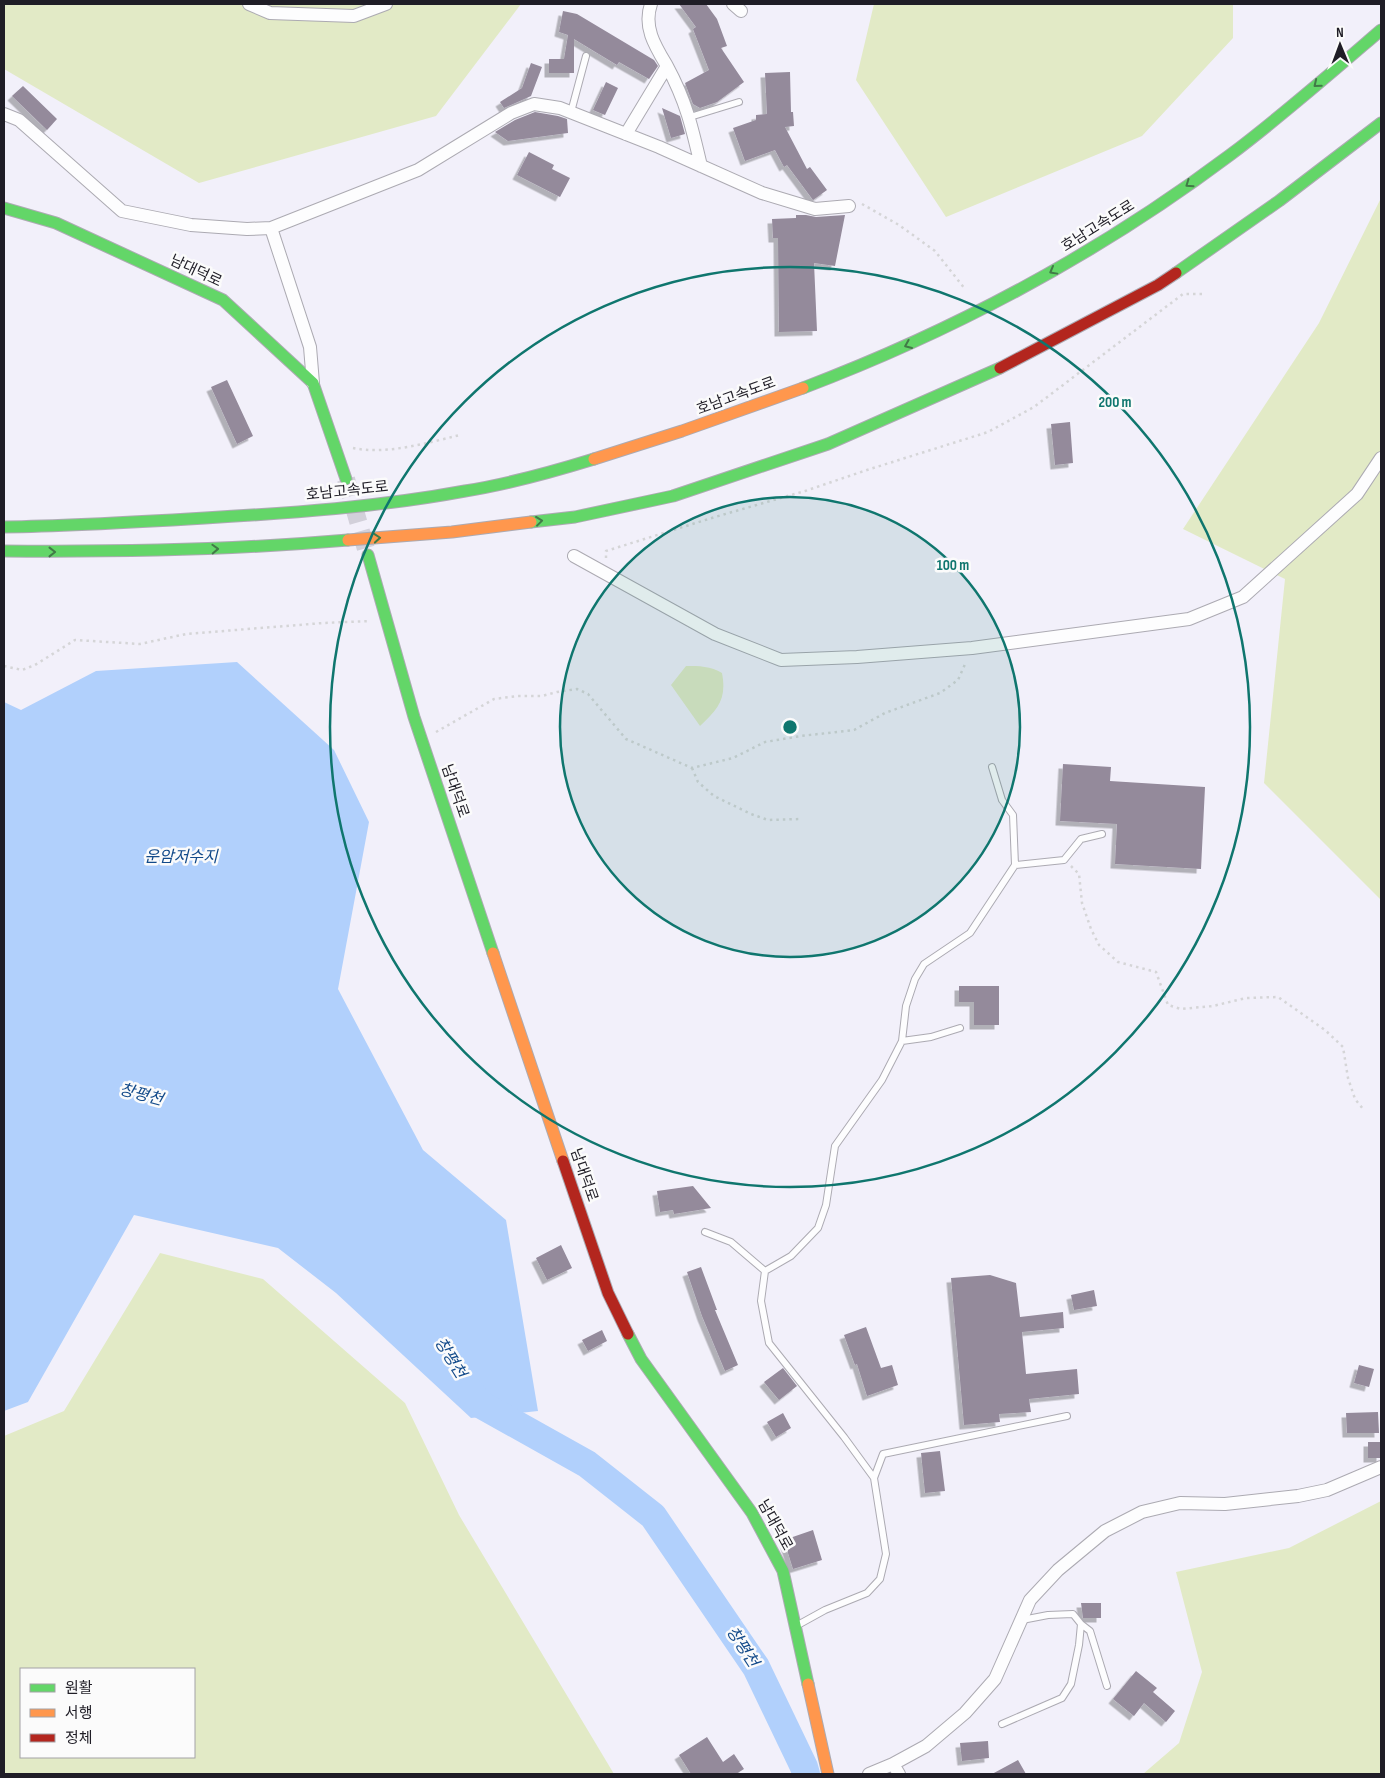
<svg xmlns="http://www.w3.org/2000/svg" width="1385" height="1778" font-family="'Sofia Sans Condensed','Noto Sans KR',sans-serif">
	<style>
		.green { fill: #e2eac6; fill-rule: evenodd }
		.water { fill: #b1d0fc }
		.lines { fill: none; stroke-linecap: round; stroke-linejoin: round }
		.river { stroke: #b1d0fc; stroke-width: 28 }
		.building { fill: #948a9b; filter: url(#shadow) }
		.secondary-tunnel { stroke: #d2d0da; stroke-width: 18; stroke-dasharray: 18 9; stroke-linecap: butt }
		.lane-casing { stroke: #acaab2; stroke-width: 8 }
		.street-casing { stroke: #acaab2; stroke-width: 14 }
		.fast-casing { stroke: #acaab2; stroke-width: 13 }
		.slow-casing { stroke: #acaab2; stroke-width: 13 }
		.jam-casing { stroke: #acaab2; stroke-width: 13 }
		.path { stroke: #d5d5d7; stroke-width: 2.5; stroke-dasharray: 2.5 4; stroke-linecap: butt }
		.lane { stroke: #fdfdfe; stroke-width: 6 }
		.street { stroke: #fdfdfe; stroke-width: 12 }
		.fast { stroke: #63d668; stroke-width: 11 }
		.slow { stroke: #ff974d; stroke-width: 11 }
		.jam { stroke: #b3261e; stroke-width: 11 }
		.oneway { stroke: #417a47 }
		.ring { fill: none; stroke: #0f766e; stroke-width: 2.5 }
		.labels { text-anchor: middle; dominant-baseline: central; stroke-width: 5; stroke-linejoin: round; paint-order: stroke }
		.street-label { font-size: 15px; fill: #1f1d26; stroke: #fbfbfb }
		.water-label { font-size: 16px; font-style: italic; fill: #124a8a; stroke: #fbfbfb }
		.centre { fill: #0f766e; stroke: #fbfbfb; stroke-width: 2.5 }
		.ring-label { font-size: 15px; text-anchor: middle; font-weight: bold; fill: #0f766e; stroke: #fbfbfb; stroke-width: 5; stroke-linejoin: round; paint-order: stroke }
	</style>
	<defs>
		<filter id="shadow"><feDropShadow dx="-4.5" dy="4.5" stdDeviation="0" flood-color="#0004"/></filter>
	</defs>
	<rect width="100%" height="100%" fill="#f2f0fa"/>
	<!-- green -->
	<path class="green" d="M 4,4 L 521,4 L 436,116 L 199,183 L 4,69 Z
		M 874,4 L 1233,4 L 1233,38 L 1142,136 L 946,217 L 856,80 Z
		M 1381,198 L 1381,900 L 1264,783 L 1285,579 L 1183,529 L 1319,323 Z
		M 686,666 C 699,666 711,666 722,673 C 727,699 718,709 700,726 L 671,685 Z
		M 160,1253 L 263,1279 L 405,1403 L 459,1515 L 614,1774 L 4,1774 L 4,1436 L 64,1411 ZM 194,1669 L 194,1757 L 21,1757 L 21,1669 Z
		M 1381,1501 L 1381,1774 L 1143,1774 L 1179,1743 L 1202,1672 L 1176,1572 L 1289,1548 Z"/>
	<!-- water -->
	<path class="water" d="M 237,662 L 334,750 L 369,822 L 338,989 L 423,1150 L 506,1220 L 538,1411 L 471,1418 L 336,1293 L 278,1248 L 134,1215 L 28,1402 L 4,1411 L 4,702 L 21,710 L 96,671 Z"/>
	<g class="lines">
		<!-- river -->
		<path class="river" d="M 471,1392 L 478,1403 L 587,1464 L 653,1516 L 756,1667 L 804,1767 L 806,1774"/>
	</g>
	<!-- building -->
	<path class="building" d="M 679,4 L 706,4 L 717,19 L 727,46 L 721,48 L 744,82 L 717,102 L 700,108 L 693,104 L 685,83 L 709,70 L 693,29 L 696,27 Z
		M 563,11 L 577,14 L 654,60 L 658,66 L 649,79 L 619,62 L 617,65 L 574,39 L 574,73 L 549,73 L 549,59 L 564,59 L 568,35 L 559,32 Z
		M 531,63 L 542,67 L 531,96 L 504,108 L 500,102 L 522,88 Z
		M 790,72 L 791,112 L 793,112 L 794,126 L 785,127 L 807,169 L 810,167 L 827,190 L 813,200 L 787,165 L 784,167 L 775,150 L 745,161 L 733,128 L 756,120 L 756,115 L 767,114 L 765,73 Z
		M 606,82 L 618,88 L 605,115 L 593,110 Z
		M 23,86 L 57,119 L 47,130 L 12,96 Z
		M 662,108 L 680,116 L 685,134 L 671,138 Z
		M 535,112 L 558,116 L 567,119 L 568,133 L 508,141 L 495,132 L 515,120 Z
		M 529,152 L 554,165 L 552,169 L 570,178 L 560,197 L 517,175 Z
		M 796,215 L 806,215 L 816,217 L 845,215 L 835,266 L 814,263 L 817,331 L 779,332 L 778,238 L 773,238 L 772,219 L 796,218 Z
		M 227,380 L 253,436 L 237,444 L 211,387 Z
		M 1070,422 L 1073,463 L 1055,465 L 1051,424 Z
		M 1063,764 L 1111,767 L 1110,781 L 1205,787 L 1201,869 L 1115,864 L 1117,824 L 1060,821 Z
		M 959,986 L 999,986 L 999,1025 L 974,1025 L 974,1002 L 959,1002 Z
		M 693,1186 L 711,1208 L 674,1214 L 673,1210 L 660,1212 L 657,1191 Z
		M 561,1245 L 572,1268 L 547,1280 L 536,1258 Z
		M 701,1267 L 717,1310 L 715,1310 L 738,1365 L 725,1371 L 702,1316 L 687,1272 Z
		M 990,1275 L 1016,1283 L 1020,1317 L 1063,1312 L 1064,1328 L 1022,1332 L 1026,1374 L 1077,1369 L 1079,1394 L 1029,1399 L 1031,1412 L 999,1414 L 1000,1422 L 964,1425 L 951,1278 Z
		M 1094,1290 L 1097,1306 L 1074,1310 L 1071,1295 Z
		M 866,1327 L 881,1368 L 892,1365 L 898,1385 L 867,1396 L 857,1364 L 855,1365 L 844,1335 Z
		M 602,1330 L 607,1341 L 588,1351 L 582,1340 Z
		M 1359,1365 L 1374,1369 L 1369,1387 L 1354,1383 Z
		M 783,1368 L 797,1386 L 779,1400 L 764,1382 Z
		M 1378,1412 L 1379,1433 L 1347,1433 L 1346,1413 Z
		M 783,1413 L 791,1428 L 776,1437 L 767,1422 Z
		M 1368,1442 L 1381,1442 L 1381,1458 L 1368,1458 Z
		M 940,1451 L 945,1491 L 925,1493 L 921,1453 Z
		M 813,1530 L 822,1560 L 793,1569 L 784,1540 Z
		M 1081,1603 L 1101,1603 L 1101,1618 L 1083,1618 Z
		M 1136,1671 L 1157,1688 L 1153,1692 L 1175,1711 L 1166,1722 L 1144,1703 L 1134,1716 L 1113,1699 Z
		M 707,1737 L 723,1762 L 734,1754 L 744,1769 L 736,1774 L 691,1774 L 679,1755 Z
		M 988,1741 L 989,1758 L 962,1761 L 960,1743 Z
		M 1018,1760 L 1026,1774 L 992,1774 Z"/>
	<g class="lines">
		<!-- secondary-tunnel -->
		<path class="secondary-tunnel" d="M 346,479 L 366,549"/>
		<defs>
			<path id="lane" d="M 571,112 L 586,56
				M 690,117 L 739,102
				M 992,767 L 1002,800 L 1013,815 L 1015,865
				M 902,1041 L 906,1006 L 915,979 L 924,964 L 970,933 L 1015,865 L 1064,860 L 1081,839 L 1102,834
				M 705,1232 L 731,1242 L 765,1271 L 761,1301 L 769,1343 L 844,1437 L 874,1478 L 886,1554 L 880,1579 L 867,1593 L 825,1610 L 796,1626
				M 765,1271 L 791,1256 L 818,1228 L 826,1205 L 835,1146 L 882,1080 L 902,1041 L 931,1037 L 960,1028
				M 874,1478 L 883,1454 L 1067,1416
				M 1081,1624 L 1090,1631 L 1107,1686
				M 1002,1724 L 1062,1698 L 1071,1684 L 1079,1645 L 1081,1624 L 1073,1614 L 1048,1615 L 1022,1620"/>
			<path id="street" d="M 249,4 L 270,13 L 354,16 L 386,4
				M 733,4 L 741,11
				M 667,66 C 686,101 692,127 701,166
				M 4,114 L 19,120 L 122,211 L 191,225 L 247,229 L 271,228 L 310,347 L 313,383
				M 626,134 L 667,66 C 655,46 643,27 651,4
				M 271,228 L 418,170 L 511,113 L 534,104 L 560,108 L 659,147 L 762,193 L 815,209 L 849,206
				M 574,556 L 715,634 L 781,660 L 857,657 L 972,648 L 1189,619 L 1243,597 L 1357,494 L 1381,458
				M 893,1764 L 926,1746 L 965,1713 L 995,1679 L 1030,1600 L 1058,1570 L 1105,1531 L 1142,1512 L 1180,1503 L 1225,1504 L 1298,1496 L 1327,1490 L 1381,1467
				M 869,1774 L 893,1764 L 899,1774"/>
			<path id="fast" d="M 4,208 L 56,223 L 223,300 L 313,383 L 346,479
				M 1176,273 L 1279,201 L 1381,123
				M 803,388 C 956,330 1098,254 1230,155 C 1282,116 1331,73 1381,30
				M 531,522 L 575,517 L 673,496 L 828,444 L 1000,368
				M 4,527 C 71,526 138,522 205,518 C 292,513 379,507 465,491 C 509,484 552,472 594,459
				M 4,551 C 119,552 233,550 348,540
				M 368,555 L 414,717 L 493,953
				M 628,1334 L 641,1359 L 752,1513 L 783,1571 L 808,1684"/>
			<path id="slow" d="M 594,459 L 682,431 L 803,388
				M 348,540 L 452,532 L 531,522
				M 493,953 L 563,1161
				M 808,1684 L 828,1774"/>
			<path id="jam" d="M 1000,368 L 1158,285 L 1176,273
				M 563,1161 L 608,1293 L 628,1334"/>
		</defs>
		<!-- lane casing -->
		<use href="#lane" class="lane-casing"/>
		<!-- street casing -->
		<use href="#street" class="street-casing"/>
		<!-- fast casing -->
		<use href="#fast" class="fast-casing"/>
		<!-- slow casing -->
		<use href="#slow" class="slow-casing"/>
		<!-- jam casing -->
		<use href="#jam" class="jam-casing"/>
		<!-- path -->
		<path class="path" d="M 862,204 L 899,225 L 935,251 L 965,289
			M 353,448 C 386,455 427,443 460,435
			M 606,558 L 606,551 L 715,517 L 805,491 L 867,470 L 988,432 L 1034,407 L 1183,294 L 1203,294
			M 4,666 L 22,670 L 35,665 L 75,640 L 140,644 L 186,634 L 323,623 L 370,621
			M 436,732 L 494,699 L 518,696 L 542,696 L 557,692 L 577,689 L 588,694 L 626,739 L 692,768 L 733,758 L 765,742 L 801,736 L 854,730 L 885,713 L 940,693 L 958,680 L 966,662
			M 692,768 L 698,782 L 714,796 L 751,814 L 768,820 L 802,819
			M 1071,866 L 1079,874 L 1082,903 L 1091,929 L 1099,945 L 1118,962 L 1156,972 L 1168,1005 L 1181,1009 L 1213,1006 L 1246,998 L 1278,997 L 1325,1030 L 1343,1047 L 1348,1078 L 1355,1099 L 1363,1109"/>
		<!-- lane -->
		<use href="#lane" class="lane"/>
		<!-- street -->
		<use href="#street" class="street"/>
		<!-- fast -->
		<use href="#fast" class="fast"/>
		<!-- slow -->
		<use href="#slow" class="slow"/>
		<!-- jam -->
		<use href="#jam" class="jam"/>
	</g>
	<!-- one-way arrows -->
	<defs><path id="oneway-chevron" d="M-2-3.5L2.5 0L-2 3.5" fill="none" stroke-width="1.6" stroke-linecap="round" stroke-linejoin="round" transform="scale(1.25)"/></defs>
	<g class="oneway">
		<use href="#oneway-chevron" transform="translate(1317 84) rotate(141)"/>
		<use href="#oneway-chevron" transform="translate(1189 184) rotate(145)"/>
		<use href="#oneway-chevron" transform="translate(1053 271) rotate(151)"/>
		<use href="#oneway-chevron" transform="translate(908 345) rotate(157)"/>
		<use href="#oneway-chevron" transform="translate(539 521) rotate(-7)"/>
		<use href="#oneway-chevron" transform="translate(377 538) rotate(-5)"/>
		<use href="#oneway-chevron" transform="translate(215 549) rotate(-2)"/>
		<use href="#oneway-chevron" transform="translate(52 552)"/>
	</g>
	<!-- distance rings -->
	<circle cx="790" cy="727" r="230" fill="#0f766e" fill-opacity=".12"/>
	<g class="ring">
		<circle cx="790" cy="727" r="230"/>
		<circle cx="790" cy="727" r="460"/>
	</g>
	<g class="labels">
		<!-- street labels -->
		<g class="street-label">
			<text transform="translate(1098 226) rotate(-32)">호남고속도로</text>
			<text transform="translate(196 271) rotate(25)">남대덕로</text>
			<text transform="translate(736 396) rotate(-20)">호남고속도로</text>
			<text transform="translate(347 491) rotate(-6)">호남고속도로</text>
			<text transform="translate(455 791) rotate(71)">남대덕로</text>
			<text transform="translate(584 1175) rotate(71)">남대덕로</text>
			<text transform="translate(775 1525) rotate(61)">남대덕로</text>
		</g>
		<!-- water labels -->
		<g class="water-label">
			<text x="181" y="857">운암저수지</text>
			<text transform="translate(141 1095) rotate(15)">창평천</text>
			<text transform="translate(450 1358) rotate(58)">창평천</text>
			<text transform="translate(742 1647) rotate(57)">창평천</text>
		</g>
	</g>
	<circle cx="790" cy="727" r="8" class="centre"/>
	<g class="ring-label">
		<text x="1115" y="407">200 m</text>
		<text x="953" y="570">100 m</text>
	</g>
	<!-- border -->
	<rect width="1385" height="1778" fill="none" stroke="#1f1d26" stroke-width="10"/>
	<!-- legend -->
	<rect x="20" y="1668" width="175" height="90" fill="#fbfbfb" stroke="#a3a2a6"/>
	<rect x="30" y="1684" width="25" height="8" fill="#63d668" stroke="#a3a2a6"/>
	<text x="65" y="1693" font-size="15" fill="#1f1d26">원활</text>
	<rect x="30" y="1709" width="25" height="8" fill="#ff974d" stroke="#a3a2a6"/>
	<text x="65" y="1718" font-size="15" fill="#1f1d26">서행</text>
	<rect x="30" y="1734" width="25" height="8" fill="#b3261e" stroke="#a3a2a6"/>
	<text x="65" y="1743" font-size="15" fill="#1f1d26">정체</text>
	<!-- north arrow -->
	<g transform="translate(1340 45) rotate(359)" stroke="#fbfbfb" stroke-width="4" paint-order="stroke">
	<path d="M0-4L9 19L0 12L-9 19Z" fill="#1f1d26"/>
	<text y="-8" font-size="14" font-weight="bold" text-anchor="middle" fill="#1f1d26">N</text>
	</g>
</svg>
